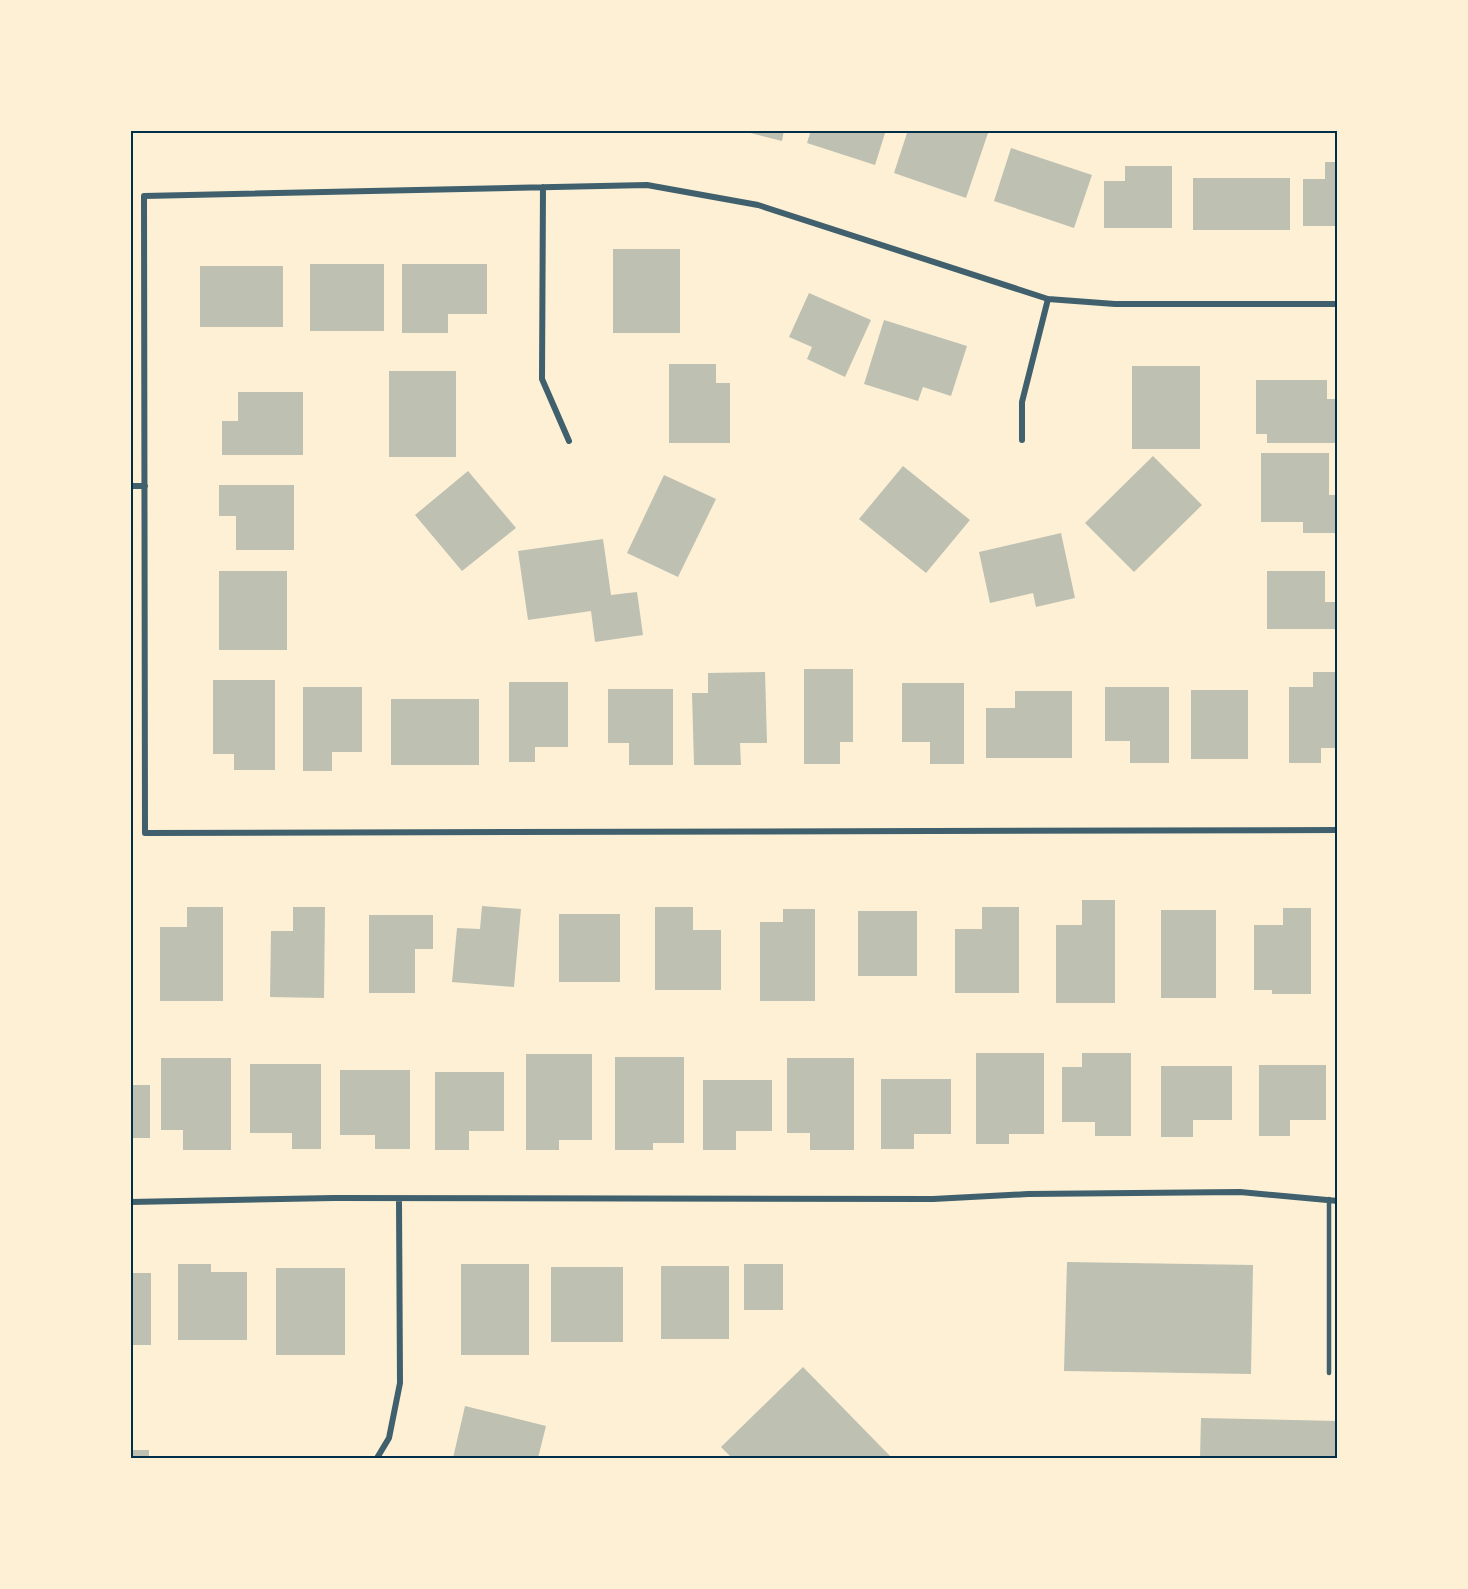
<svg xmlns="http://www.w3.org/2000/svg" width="1468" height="1589" font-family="'Sofia Sans Condensed',sans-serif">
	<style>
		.building { fill: #bec0b2 }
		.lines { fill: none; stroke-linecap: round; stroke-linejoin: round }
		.service { stroke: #3f606c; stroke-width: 4.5 }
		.minor { stroke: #3f606c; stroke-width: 6 }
		.neatline { fill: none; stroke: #003049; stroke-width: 2 }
	</style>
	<rect width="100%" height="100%" fill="#fdf0d5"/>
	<!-- building -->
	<path class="building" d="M 739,130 L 784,130 L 782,141 Z
		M 811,130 L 886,130 L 875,165 L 807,143 Z
		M 908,130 L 979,130 L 988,133 L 966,198 L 894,173 Z
		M 1011,148 L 1092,175 L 1074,228 L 994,201 Z
		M 1325,162 L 1338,162 L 1338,226 L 1303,226 L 1303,179 L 1325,179 Z
		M 1125,166 L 1172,166 L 1172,228 L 1104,228 L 1104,181 L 1125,181 Z
		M 1193,178 L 1290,178 L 1290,230 L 1193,230 Z
		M 613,249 L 680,249 L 680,333 L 613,333 Z
		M 310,264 L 384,264 L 384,331 L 310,331 Z
		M 402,264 L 487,264 L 487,314 L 448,314 L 448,333 L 402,333 Z
		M 200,266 L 283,266 L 283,327 L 200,327 Z
		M 809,293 L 871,320 L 845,377 L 807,359 L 812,347 L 789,337 Z
		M 884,320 L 967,346 L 951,396 L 923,387 L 918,401 L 864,384 Z
		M 669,364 L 716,364 L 716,383 L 730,383 L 730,443 L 669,443 Z
		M 1132,366 L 1200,366 L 1200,449 L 1132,449 Z
		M 389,371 L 456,371 L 456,457 L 389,457 Z
		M 1256,380 L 1327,380 L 1327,399 L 1338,399 L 1338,443 L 1267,443 L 1267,434 L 1256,434 Z
		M 238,392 L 303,392 L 303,455 L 222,455 L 222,421 L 238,421 Z
		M 1261,453 L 1329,453 L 1329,495 L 1338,495 L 1338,533 L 1303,533 L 1303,522 L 1261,522 Z
		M 1153,456 L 1202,505 L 1134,572 L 1085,523 Z
		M 903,466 L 970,520 L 926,573 L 859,519 Z
		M 468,471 L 516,528 L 462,571 L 415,515 Z
		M 664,475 L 716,499 L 678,577 L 627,553 Z
		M 219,485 L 294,485 L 294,550 L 236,550 L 236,516 L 219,516 Z
		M 1061,533 L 1075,598 L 1036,607 L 1033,593 L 990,603 L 979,552 Z
		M 603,539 L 611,595 L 637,592 L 643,635 L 595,642 L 591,611 L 528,620 L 518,551 Z
		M 219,571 L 287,571 L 287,650 L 219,650 Z
		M 1267,571 L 1325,571 L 1325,602 L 1338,602 L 1338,629 L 1267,629 Z
		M 804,669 L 853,669 L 853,742 L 840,742 L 840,764 L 804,764 Z
		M 765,672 L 767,743 L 740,743 L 741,765 L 694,765 L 692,693 L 708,693 L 708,673 Z
		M 1313,672 L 1338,672 L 1338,748 L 1321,748 L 1321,763 L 1289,763 L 1289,687 L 1313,687 Z
		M 213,680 L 275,680 L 275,770 L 234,770 L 234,754 L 213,754 Z
		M 509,682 L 568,682 L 568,747 L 535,747 L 535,762 L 509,762 Z
		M 902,683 L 964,683 L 964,764 L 930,764 L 930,742 L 902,742 Z
		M 303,687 L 362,687 L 362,752 L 332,752 L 332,771 L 303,771 Z
		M 1105,687 L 1169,687 L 1169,763 L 1130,763 L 1130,741 L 1105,741 Z
		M 608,689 L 673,689 L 673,765 L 629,765 L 629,743 L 608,743 Z
		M 1191,690 L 1248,690 L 1248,759 L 1191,759 Z
		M 1015,691 L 1072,691 L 1072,758 L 986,758 L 986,708 L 1015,708 Z
		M 391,699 L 479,699 L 479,765 L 391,765 Z
		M 1082,900 L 1115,900 L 1115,1003 L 1056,1003 L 1056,925 L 1082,925 Z
		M 482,906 L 521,909 L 514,987 L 452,982 L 457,928 L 480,929 Z
		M 187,907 L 223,907 L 223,1001 L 160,1001 L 160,927 L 187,927 Z
		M 293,907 L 325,907 L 324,998 L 270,997 L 271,931 L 293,931 Z
		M 655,907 L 693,907 L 693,930 L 721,930 L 721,990 L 655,990 Z
		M 982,907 L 1019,907 L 1019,993 L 955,993 L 955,929 L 982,929 Z
		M 1283,908 L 1311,908 L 1311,994 L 1272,994 L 1272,990 L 1254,990 L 1254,925 L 1283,925 Z
		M 783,909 L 815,909 L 815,1001 L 760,1001 L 760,922 L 783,922 Z
		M 1161,910 L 1216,910 L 1216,998 L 1161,998 Z
		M 858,911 L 917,911 L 917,976 L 858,976 Z
		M 559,914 L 620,914 L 620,982 L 559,982 Z
		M 369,915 L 433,915 L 433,949 L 415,949 L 415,993 L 369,993 Z
		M 976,1053 L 1044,1053 L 1044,1134 L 1009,1134 L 1009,1144 L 976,1144 Z
		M 1082,1053 L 1131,1053 L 1131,1136 L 1095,1136 L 1095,1122 L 1062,1122 L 1062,1067 L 1082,1067 Z
		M 526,1054 L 592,1054 L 592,1140 L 559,1140 L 559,1150 L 526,1150 Z
		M 615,1057 L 684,1057 L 684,1143 L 653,1143 L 653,1150 L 615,1150 Z
		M 161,1058 L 231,1058 L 231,1150 L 183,1150 L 183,1130 L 161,1130 Z
		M 787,1058 L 854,1058 L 854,1150 L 810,1150 L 810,1133 L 787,1133 Z
		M 250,1064 L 321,1064 L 321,1149 L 292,1149 L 292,1133 L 250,1133 Z
		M 1259,1065 L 1326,1065 L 1326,1120 L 1290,1120 L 1290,1136 L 1259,1136 Z
		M 1161,1066 L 1232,1066 L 1232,1120 L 1193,1120 L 1193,1137 L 1161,1137 Z
		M 340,1070 L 410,1070 L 410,1149 L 375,1149 L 375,1135 L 340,1135 Z
		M 435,1072 L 504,1072 L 504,1131 L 469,1131 L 469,1150 L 435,1150 Z
		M 881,1079 L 951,1079 L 951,1134 L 914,1134 L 914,1149 L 881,1149 Z
		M 703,1080 L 772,1080 L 772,1131 L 736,1131 L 736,1150 L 703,1150 Z
		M 130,1085 L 150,1085 L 150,1138 L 130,1138 Z
		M 1067,1262 L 1253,1265 L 1251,1374 L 1064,1371 Z
		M 178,1264 L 211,1264 L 211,1272 L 247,1272 L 247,1340 L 178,1340 Z
		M 461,1264 L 529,1264 L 529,1355 L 461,1355 Z
		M 744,1264 L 783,1264 L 783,1310 L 744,1310 Z
		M 661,1266 L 729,1266 L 729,1339 L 661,1339 Z
		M 551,1267 L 623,1267 L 623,1342 L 551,1342 Z
		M 276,1268 L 345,1268 L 345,1355 L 276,1355 Z
		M 130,1273 L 151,1273 L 151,1345 L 130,1345 Z
		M 803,1367 L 892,1458 L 732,1458 L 721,1447 Z
		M 465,1406 L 546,1426 L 538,1458 L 453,1458 Z
		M 1201,1418 L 1338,1421 L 1338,1458 L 1200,1458 Z
		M 130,1450 L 149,1450 L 149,1458 L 130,1458 Z"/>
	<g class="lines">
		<!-- service -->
		<path class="service" d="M 1329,1199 L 1329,1373"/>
		<!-- minor -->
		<path class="minor" d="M 543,187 L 542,379 L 569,441
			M 1338,304 L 1115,304 L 1048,299 L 758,205 L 647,185 L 144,196 L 145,833 L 1338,830
			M 1022,440 L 1022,402 L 1048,299
			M 130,486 L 145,486
			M 130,1202 L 334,1198 L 933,1199 L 1028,1194 L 1240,1192 L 1338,1201
			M 377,1458 L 389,1438 L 400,1383 L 399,1200"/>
	</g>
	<!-- border -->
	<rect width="1468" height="1589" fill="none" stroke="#fdf0d5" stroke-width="264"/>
	<rect x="132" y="132" width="1204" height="1325" class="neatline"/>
</svg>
